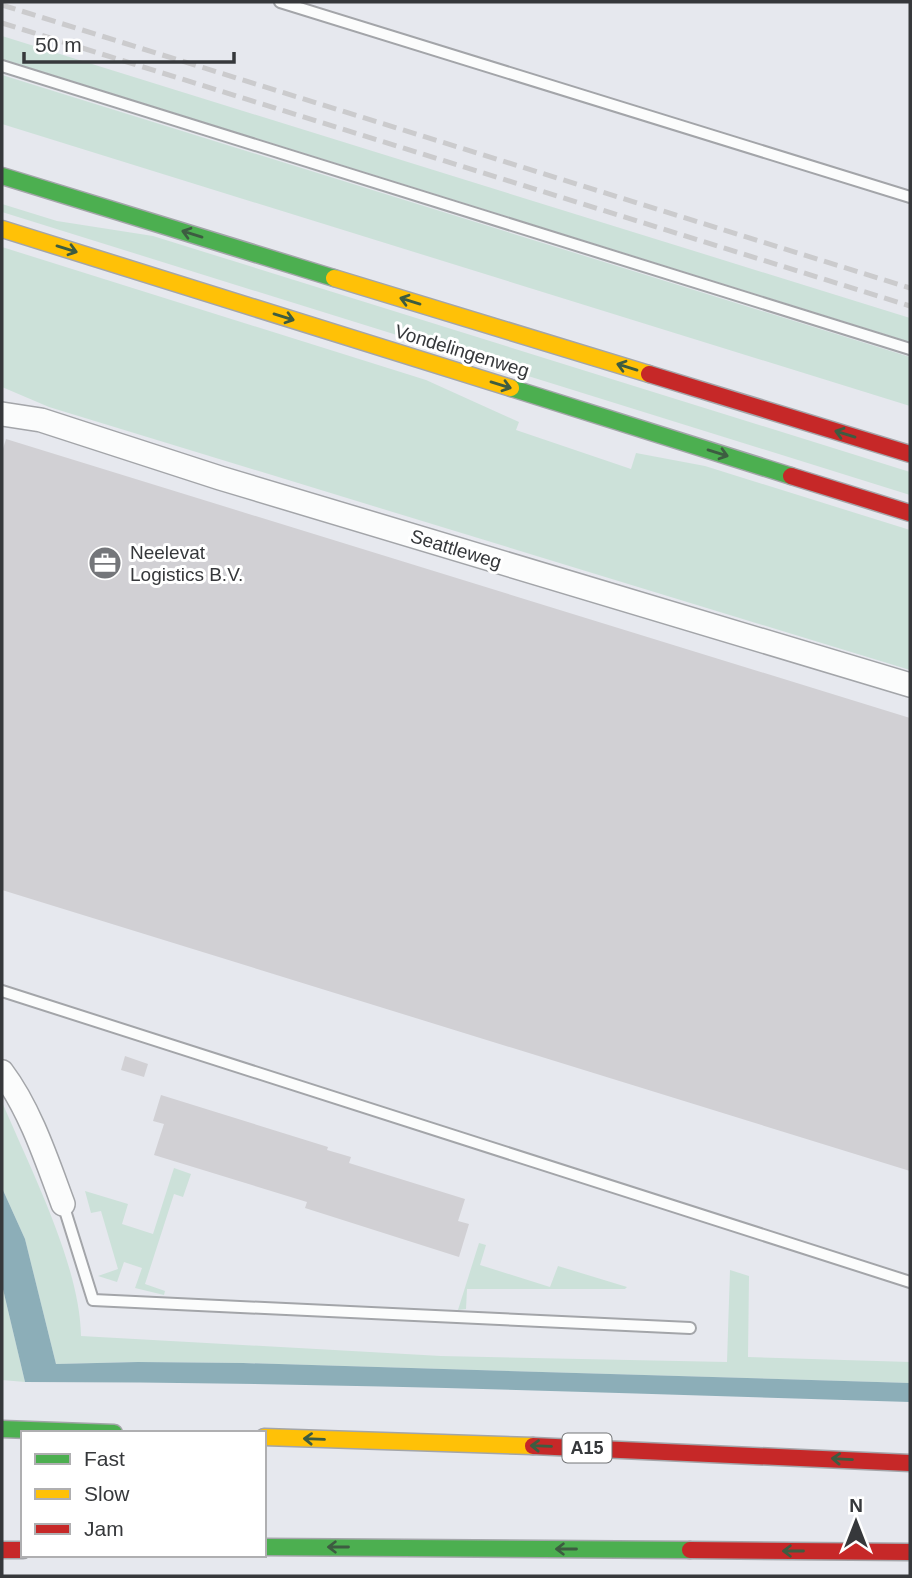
<svg xmlns="http://www.w3.org/2000/svg" width="912" height="1578" font-family="Arial,sans-serif">
	<style>
		.green { fill: #cce1d9 }
		.water { fill: #8caeb8 }
		.building { fill: #d1d0d4 }
		.lines { fill: none; stroke-linecap: round; stroke-linejoin: round }
		.lane-casing { stroke: #a3a5a9; stroke-width: 14 }
		.street-casing { stroke: #a3a5a9; stroke-width: 26 }
		.fast-casing { stroke: #a3a5a9; stroke-width: 19 }
		.slow-casing { stroke: #a3a5a9; stroke-width: 19 }
		.jam-casing { stroke: #a3a5a9; stroke-width: 19 }
		.lane { stroke: #fbfcfc; stroke-width: 10 }
		.street { stroke: #fbfcfc; stroke-width: 23 }
		.fast { stroke: #4caf50; stroke-width: 16 }
		.slow { stroke: #ffc107; stroke-width: 16 }
		.jam { stroke: #c62828; stroke-width: 16 }
		.rail { stroke: #cbcbcd; stroke-width: 5; stroke-dasharray: 14 7; stroke-linecap: butt }
		.oneway { stroke: #3d5c41 }
		.labels { text-anchor: middle; dominant-baseline: central; stroke-width: 6; stroke-linejoin: round; paint-order: stroke }
		.shield { fill: #fff; stroke: #727476; stroke-width: 2 }
		.shield-label { font-size: 18px; font-weight: bold; fill: #36383b }
		.street-label { font-size: 19px; fill: #36383b; stroke: #fff }
		.poi-label { font-size: 19px; fill: #36383b; stroke: #fff; text-anchor: start }
	</style>
	<rect width="100%" height="100%" fill="#e6e8ee"/>
	<!-- green -->
	<path class="green" d="M 2,36 L 910,318 L 910,342 L 2,59 Z
		M 2,75 L 910,357 L 910,406 L 2,124 Z
		M 2,204 L 57,221 L 153,236 L 910,472 L 910,495 L 2,212 Z
		M 2,247 L 426,380 L 519,422 L 516,430 L 631,469 L 636,453 L 705,466 L 910,530 L 910,670 L 49,407 L 2,387 Z
		M 2,1102 C 30,1168 80,1265 81,1336 L 441,1356 L 727,1362 L 730,1270 L 749,1276 L 748,1357 L 910,1362 L 910,1383 L 243,1363 L 138,1362 L 56,1364 L 25,1239 L 2,1188 Z
		M 174,1168 L 191,1174 L 183,1197 L 174,1194 L 145,1284 L 165,1291 L 164,1295 L 135,1288 L 142,1268 L 124,1262 L 117,1282 L 98,1276 L 118,1269 L 101,1211 L 91,1213 L 85,1191 L 128,1204 L 122,1224 L 153,1234 Z
		M 479,1243 L 486,1245 L 480,1265 L 550,1287 L 558,1266 L 627,1287 L 625,1289 L 467,1289 L 466,1309 L 458,1310 Z
		M 2,1285 L 25,1382 L 2,1380 Z"/>
	<!-- water -->
	<path class="water" d="M 2,1188 L 25,1239 L 56,1364 L 138,1362 L 243,1363 L 910,1383 L 910,1402 C 615,1393 320,1382 25,1382 L 2,1285 Z"/>
	<!-- building -->
	<path class="building" d="M 6,439 L 910,718 L 910,1171 L 2,890 L 2,452 Z
		M 125,1056 L 148,1064 L 144,1077 L 121,1070 Z
		M 161,1095 L 328,1147 L 327,1150 L 351,1157 L 349,1163 L 465,1199 L 458,1221 L 469,1224 L 459,1257 L 305,1208 L 307,1202 L 154,1155 L 164,1124 L 153,1121 Z"/>
	<g class="lines">
		<defs>
			<path id="lane" d="M 280,2 L 910,197
				M 2,66 L 910,349
				M 2,991 L 910,1282
				M 63,1204 L 93,1300 L 690,1328"/>
			<path id="street" d="M 2,414 L 41,420 L 220,478 L 910,685
				M 2,1072 C 30,1109 47,1161 63,1204"/>
			<path id="fast" d="M 2,176 L 334,278
				M 511,388 L 791,476
				M 2,1429 L 114,1433
				M 264,1547 L 690,1550"/>
			<path id="slow" d="M 2,229 L 511,388
				M 334,278 L 649,374
				M 264,1437 L 533,1446"/>
			<path id="jam" d="M 649,374 L 910,454
				M 791,476 L 910,513
				M 533,1446 L 910,1463
				M 2,1550 L 23,1550
				M 690,1550 L 910,1552"/>
		</defs>
		<!-- lane casing -->
		<use href="#lane" class="lane-casing"/>
		<!-- street casing -->
		<use href="#street" class="street-casing"/>
		<!-- fast casing -->
		<use href="#fast" class="fast-casing"/>
		<!-- slow casing -->
		<use href="#slow" class="slow-casing"/>
		<!-- jam casing -->
		<use href="#jam" class="jam-casing"/>
		<!-- lane -->
		<use href="#lane" class="lane"/>
		<!-- street -->
		<use href="#street" class="street"/>
		<!-- fast -->
		<use href="#fast" class="fast"/>
		<!-- slow -->
		<use href="#slow" class="slow"/>
		<!-- jam -->
		<use href="#jam" class="jam"/>
		<!-- rail -->
		<path class="rail" d="M 2,5 L 910,288
			M 2,23 L 910,306"/>
	</g>
	<!-- one-way arrows -->
	<defs><path id="oneway-shaft" d="M-6 0H5M1.5-3L5.5 0L1.5 3" fill="none" stroke-width="1.6" stroke-linecap="round" stroke-linejoin="round" transform="scale(1.75)"/></defs>
	<g class="oneway">
		<use href="#oneway-shaft" transform="translate(192 234) rotate(-163)"/>
		<use href="#oneway-shaft" transform="translate(67 249) rotate(17)"/>
		<use href="#oneway-shaft" transform="translate(410 301) rotate(-163)"/>
		<use href="#oneway-shaft" transform="translate(284 317) rotate(17)"/>
		<use href="#oneway-shaft" transform="translate(627 367) rotate(-163)"/>
		<use href="#oneway-shaft" transform="translate(501 385) rotate(17)"/>
		<use href="#oneway-shaft" transform="translate(845 434) rotate(-163)"/>
		<use href="#oneway-shaft" transform="translate(718 453) rotate(17)"/>
		<use href="#oneway-shaft" transform="translate(314 1439) rotate(-178)"/>
		<use href="#oneway-shaft" transform="translate(541 1446) rotate(-178)"/>
		<use href="#oneway-shaft" transform="translate(842 1459) rotate(-177)"/>
		<use href="#oneway-shaft" transform="translate(338 1547) rotate(-180)"/>
		<use href="#oneway-shaft" transform="translate(566 1549) rotate(-180)"/>
		<use href="#oneway-shaft" transform="translate(793 1551) rotate(-180)"/>
	</g>
	<!-- icons -->
	<defs>
		<symbol id="office-disc" viewBox="-11 -11 22 22"><circle r="9.5" fill="#74767a" stroke="#fff"/><path d="M-6-3h4V-5.5h4V-3h4V5H-6ZM-1-4.5V-3h2v-1.5ZM-6 0V1H6V0Z" fill="#fff"/></symbol>
	</defs>
	<g fill-rule="evenodd">
		<use href="#office-disc" x="86" y="544" width="38" height="38"/>
	</g>
	<g class="labels">
		<!-- shield labels -->
		<rect class="shield" x="562.5" y="1433.5" width="49" height="29" rx="5"/>
		<g class="shield-label">
			<text x="587" y="1448">A15</text>
		</g>
		<!-- street labels -->
		<g class="street-label">
			<text transform="translate(462 351) rotate(17)">Vondelingenweg</text>
			<text transform="translate(456 549) rotate(17)">Seattleweg</text>
		</g>
		<!-- poi labels -->
		<g class="poi-label">
			<text x="130" y="552">Neelevat<tspan x="130" dy="22">Logistics B.V.</tspan></text>
		</g>
	</g>
	<!-- border -->
	<rect width="912" height="1578" fill="none" stroke="#36383b" stroke-width="7"/>
	<!-- legend -->
	<rect x="21" y="1431" width="245" height="126" fill="#ffffff" stroke="#afafb1" stroke-width="2"/>
	<rect x="35" y="1454" width="35" height="10" fill="#4caf50" stroke="#afafb1" stroke-width="2"/>
	<text x="84" y="1466" font-size="21" fill="#36383b">Fast</text>
	<rect x="35" y="1489" width="35" height="10" fill="#ffc107" stroke="#afafb1" stroke-width="2"/>
	<text x="84" y="1501" font-size="21" fill="#36383b">Slow</text>
	<rect x="35" y="1524" width="35" height="10" fill="#c62828" stroke="#afafb1" stroke-width="2"/>
	<text x="84" y="1536" font-size="21" fill="#36383b">Jam</text>
	<!-- north arrow -->
	<g transform="translate(856 1522)" stroke="#ffffff" stroke-width="5" paint-order="stroke">
	<path d="M0-5L12 26L0 18L-12 26Z" fill="#36383b"/>
	<text y="-10" font-size="19" font-weight="bold" text-anchor="middle" fill="#36383b">N</text>
	</g>
	<!-- scale -->
	<path d="M24 52v10h210v-10" fill="none" stroke="#36383b" stroke-width="3.5"/>
	<text x="35" y="52" font-size="21" fill="#36383b" stroke="#ffffff" stroke-width="5" paint-order="stroke">50 m</text>
</svg>
